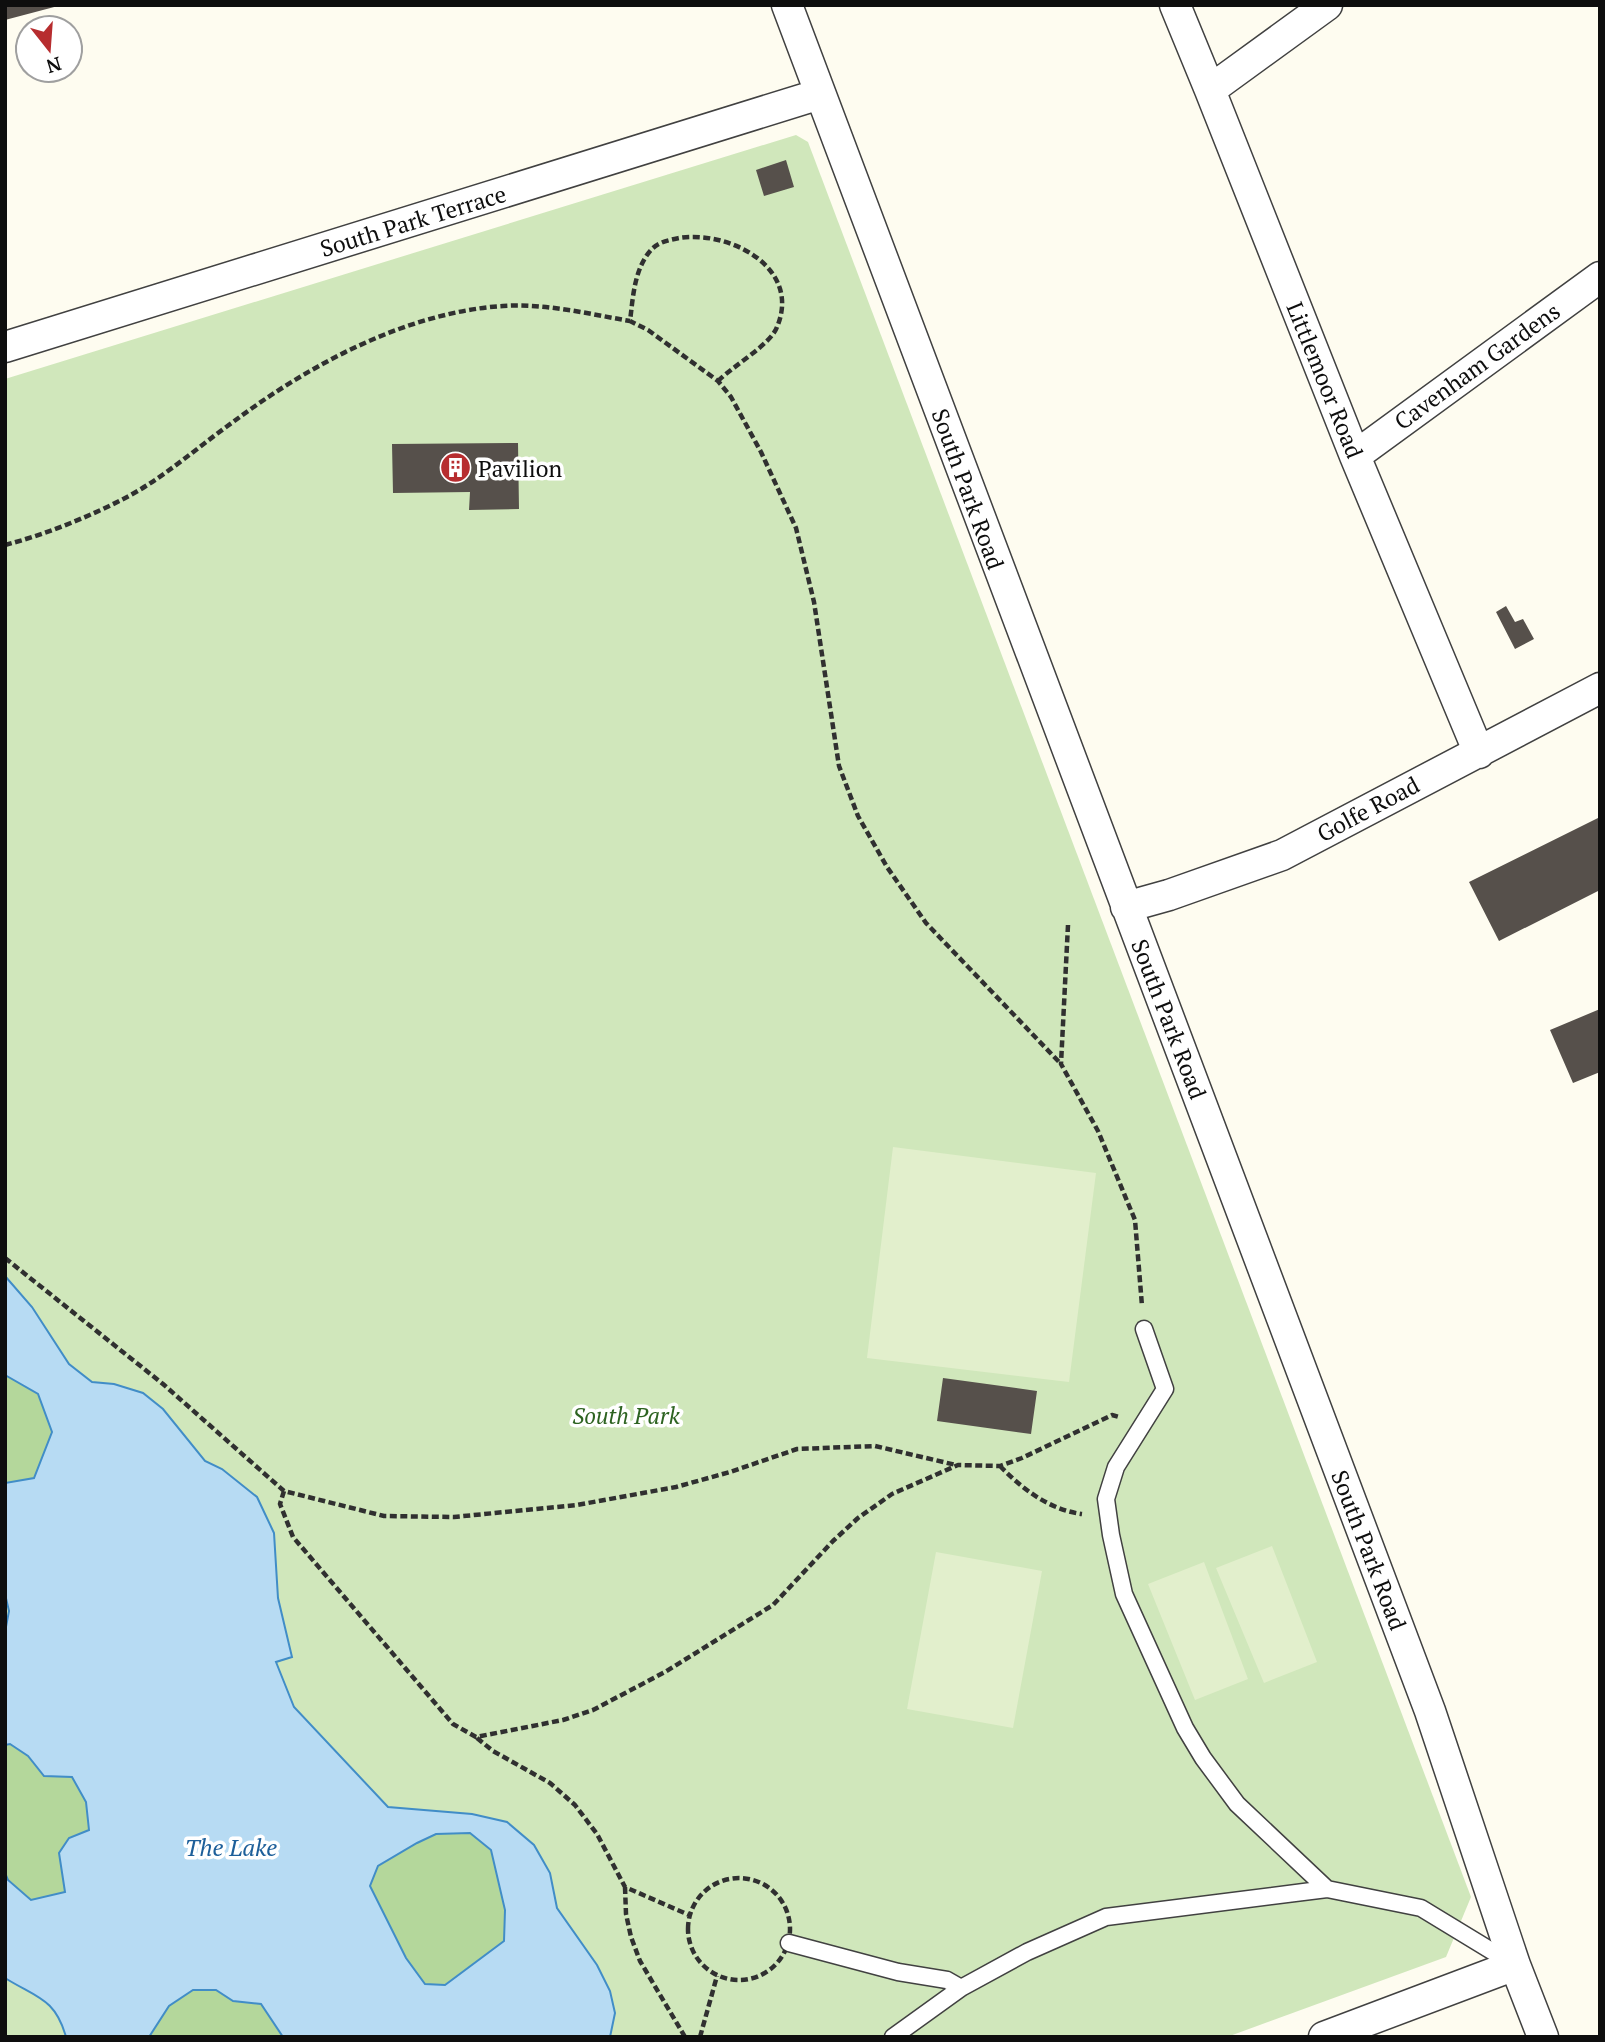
<svg xmlns="http://www.w3.org/2000/svg" width="1605" height="2042" font-family="'PT Serif',serif">
	<style>
		.green { fill: #d0e7bb }
		.forest { fill: #b4d79b }
		.pitch { fill: #e2efcc }
		.water { fill: #b7dbf3; stroke: #418dc7; stroke-width: 2; fill-rule: evenodd }
		.building { fill: #56504b }
		.lines { fill: none; stroke-linecap: round; stroke-linejoin: round }
		.lane-casing { stroke: #414141; stroke-width: 19 }
		.street-casing { stroke: #414141; stroke-width: 33 }
		.path { stroke: #303030; stroke-width: 4.5; stroke-dasharray: 7 3.5; stroke-linecap: butt }
		.lane { stroke: #fff; stroke-width: 16 }
		.street { stroke: #fff; stroke-width: 30 }
		.labels { text-anchor: middle; dominant-baseline: central; stroke-width: 7; stroke-linejoin: round; paint-order: stroke }
		.street-label { font-size: 23px; fill: #0e0e0e; stroke: #fff }
		.poi-label { font-size: 23px; fill: #0e0e0e; stroke: #fff; text-anchor: start }
		.park-label { font-size: 23px; font-style: italic; fill: #2d6321; stroke: #fff }
		.water-label { font-size: 24px; font-style: italic; fill: #1d5f9a; stroke: #fff }
	</style>
	<rect width="100%" height="100%" fill="#fefcf0"/>
	<!-- green -->
	<path class="green" d="M 796,135 L 808,142 L 1471,1897 L 1446,1957 L 1227,2037 L 5,2037 L 5,379 Z"/>
	<!-- forest -->
	<path class="forest" d="M 5,1375 L 38,1394 L 52,1432 L 34,1478 L 5,1483 Z
		M 10,1744 L 28,1756 L 44,1776 L 72,1777 L 86,1802 L 89,1831 L 69,1838 L 65,1892 L 31,1900 L 8,1880 L 5,1873 L 5,1745 Z
		M 470,1833 L 491,1849 L 505,1910 L 504,1941 L 444,1985 L 424,1984 L 406,1958 L 370,1886 L 378,1866 L 417,1843 L 436,1834 Z
		M 193,1990 L 216,1990 L 233,2001 L 261,2004 L 283,2037 L 149,2037 L 169,2006 Z"/>
	<!-- pitch -->
	<path class="pitch" d="M 893,1147 L 1096,1173 L 1069,1382 L 867,1358 Z
		M 1272,1546 L 1317,1662 L 1264,1683 L 1216,1568 Z
		M 936,1552 L 1042,1571 L 1013,1728 L 907,1709 Z
		M 1204,1562 L 1248,1679 L 1195,1700 L 1148,1584 Z"/>
	<!-- water -->
	<path class="water" d="M 5,1276 L 32,1307 L 69,1364 L 92,1382 L 114,1384 L 143,1393 L 163,1409 L 205,1461 L 222,1469 L 257,1497 L 274,1533 L 278,1598 L 292,1657 L 276,1662 L 294,1707 L 388,1807 L 472,1814 L 507,1822 L 534,1845 L 550,1873 L 557,1908 L 597,1965 L 610,1991 L 615,2013 L 610,2037 L 283,2037 L 261,2004 L 233,2001 L 216,1990 L 193,1990 L 169,2006 L 149,2037 L 66,2037 C 55,1998 37,1998 5,1978 L 5,1873 L 8,1880 L 31,1900 L 65,1892 L 59,1853 L 69,1838 L 89,1830 L 86,1802 L 72,1777 L 44,1776 L 28,1756 L 10,1744 L 5,1745 L 5,1632 L 9,1611 L 5,1594 L 5,1483 L 34,1478 L 52,1432 L 38,1394 L 5,1375 ZM 470,1833 L 491,1850 L 505,1910 L 504,1941 L 445,1985 L 425,1984 L 406,1958 L 370,1886 L 378,1866 L 417,1843 L 436,1834 Z"/>
	<!-- building -->
	<path class="building" d="M 5,5 L 58,5 L 58,6 L 5,20 Z
		M 786,160 L 794,187 L 764,196 L 756,170 Z
		M 518,443 L 519,509 L 469,510 L 470,492 L 393,493 L 392,444 Z
		M 1506,606 L 1515,622 L 1523,619 L 1534,639 L 1515,649 L 1496,612 Z
		M 1600,817 L 1600,890 L 1499,941 L 1469,882 Z
		M 1600,1009 L 1600,1072 L 1573,1083 L 1550,1030 Z
		M 943,1378 L 1037,1391 L 1031,1434 L 937,1421 Z"/>
	<g class="lines">
		<defs>
			<path id="lane" d="M 1144,1329 L 1165,1389 L 1116,1467 L 1106,1499 L 1111,1535 L 1124,1594 L 1185,1728 L 1203,1758 L 1237,1804 L 1327,1889
				M 789,1943 L 898,1972 L 947,1980 L 961,1988
				M 893,2037 L 961,1988 L 1027,1952 L 1106,1917 L 1327,1889 L 1421,1908 L 1513,1964"/>
			<path id="street" d="M 787,5 L 1430,1711 L 1515,1965 L 1543,2037
				M 1175,5 L 1210,90 L 1355,456 L 1479,753
				M 1210,90 L 1327,5
				M 5,347 L 820,94
				M 1355,456 L 1600,277
				M 1126,907 L 1169,895 L 1282,855 L 1600,688
				M 1324,2037 L 1515,1965"/>
		</defs>
		<!-- lane casing -->
		<use href="#lane" class="lane-casing"/>
		<!-- street casing -->
		<use href="#street" class="street-casing"/>
		<!-- path -->
		<path class="path" d="M 718,381 C 733,366 771,344 777,327 C 802,268 730,230 679,238 C 669,240 658,242 651,250 C 634,269 633,298 630,321 L 648,330 L 718,381 L 731,397 L 761,452 L 796,528 L 814,602 L 839,766 L 858,816 L 887,867 L 926,923 L 1061,1064
			M 5,545 C 47,534 91,516 129,496 C 167,475 198,447 233,422 C 309,365 407,312 503,306 C 545,303 589,314 630,321
			M 1068,925 L 1061,1064 L 1098,1131 L 1135,1220 L 1142,1306
			M 5,1258 L 163,1384 L 284,1491 L 384,1516 L 454,1517 L 577,1505 L 676,1487 L 730,1472 L 797,1449 L 875,1446 L 956,1465
			M 1000,1466 C 1022,1489 1050,1510 1082,1514
			M 284,1491 L 280,1504 L 293,1537 L 453,1724 L 476,1737 L 563,1720 L 593,1710 L 665,1672 L 773,1605 L 833,1541 L 858,1518 L 892,1494 L 958,1465 L 1000,1466 L 1022,1458 L 1112,1415 L 1119,1417
			M 477,1738 L 493,1751 L 550,1783 L 575,1805 L 597,1834 L 625,1887 L 689,1915
			M688 1929a51 51 0 1 1 102 0a51 51 0 1 1-102 0Z
			M 625,1887 L 626,1914 L 631,1937 L 640,1961 L 685,2037
			M 700,2037 L 717,1976"/>
		<!-- lane -->
		<use href="#lane" class="lane"/>
		<!-- street -->
		<use href="#street" class="street"/>
	</g>
	<!-- icons -->
	<defs>
		<symbol id="building-disc" viewBox="-11 -11 22 22"><circle r="9.5" fill="#b72d2f" stroke="#fff"/><path d="M-4-6H4V6H1V3H-1V6H-4ZM-2.5-4.3h1.7v1.8h-1.7ZM.8-4.3h1.7v1.8H.8ZM-2.5-1h1.7V.8h-1.7ZM.8-1h1.7V.8H.8Z" fill="#fff"/></symbol>
	</defs>
	<g fill-rule="evenodd">
		<use href="#building-disc" x="438" y="450" width="35" height="35"/>
	</g>
	<g class="labels">
		<!-- street labels -->
		<g class="street-label">
			<text transform="translate(413 221) rotate(-17)">South Park Terrace</text>
			<text transform="translate(1477 366) rotate(-36)">Cavenham Gardens</text>
			<text transform="translate(1325 380) rotate(68)">Littlemoor Road</text>
			<text transform="translate(968 489) rotate(70)">South Park Road</text>
			<text transform="translate(1368 809) rotate(-28)">Golfe Road</text>
			<text transform="translate(1169 1019) rotate(69)">South Park Road</text>
			<text transform="translate(1369 1550) rotate(69)">South Park Road</text>
		</g>
		<!-- poi labels -->
		<g class="poi-label">
			<text x="478" y="468">Pavilion</text>
		</g>
		<!-- park labels -->
		<g class="park-label">
			<text x="626" y="1415">South Park</text>
		</g>
		<!-- water labels -->
		<g class="water-label">
			<text x="231" y="1847">The Lake</text>
		</g>
	</g>
	<!-- border -->
	<rect width="1605" height="2042" fill="none" stroke="#0e0e0e" stroke-width="14"/>
	<!-- north arrow -->
	<g transform="translate(49 49) rotate(163)"><circle r="33" fill="#ffffff" stroke="#9f9f9f" stroke-width="2"/>
	<path d="M0-5L12 26L0 18L-12 26Z" fill="#b72d2f"/>
	<text y="-10" font-size="19" font-weight="bold" text-anchor="middle" fill="#0e0e0e">N</text>
	</g>
</svg>
